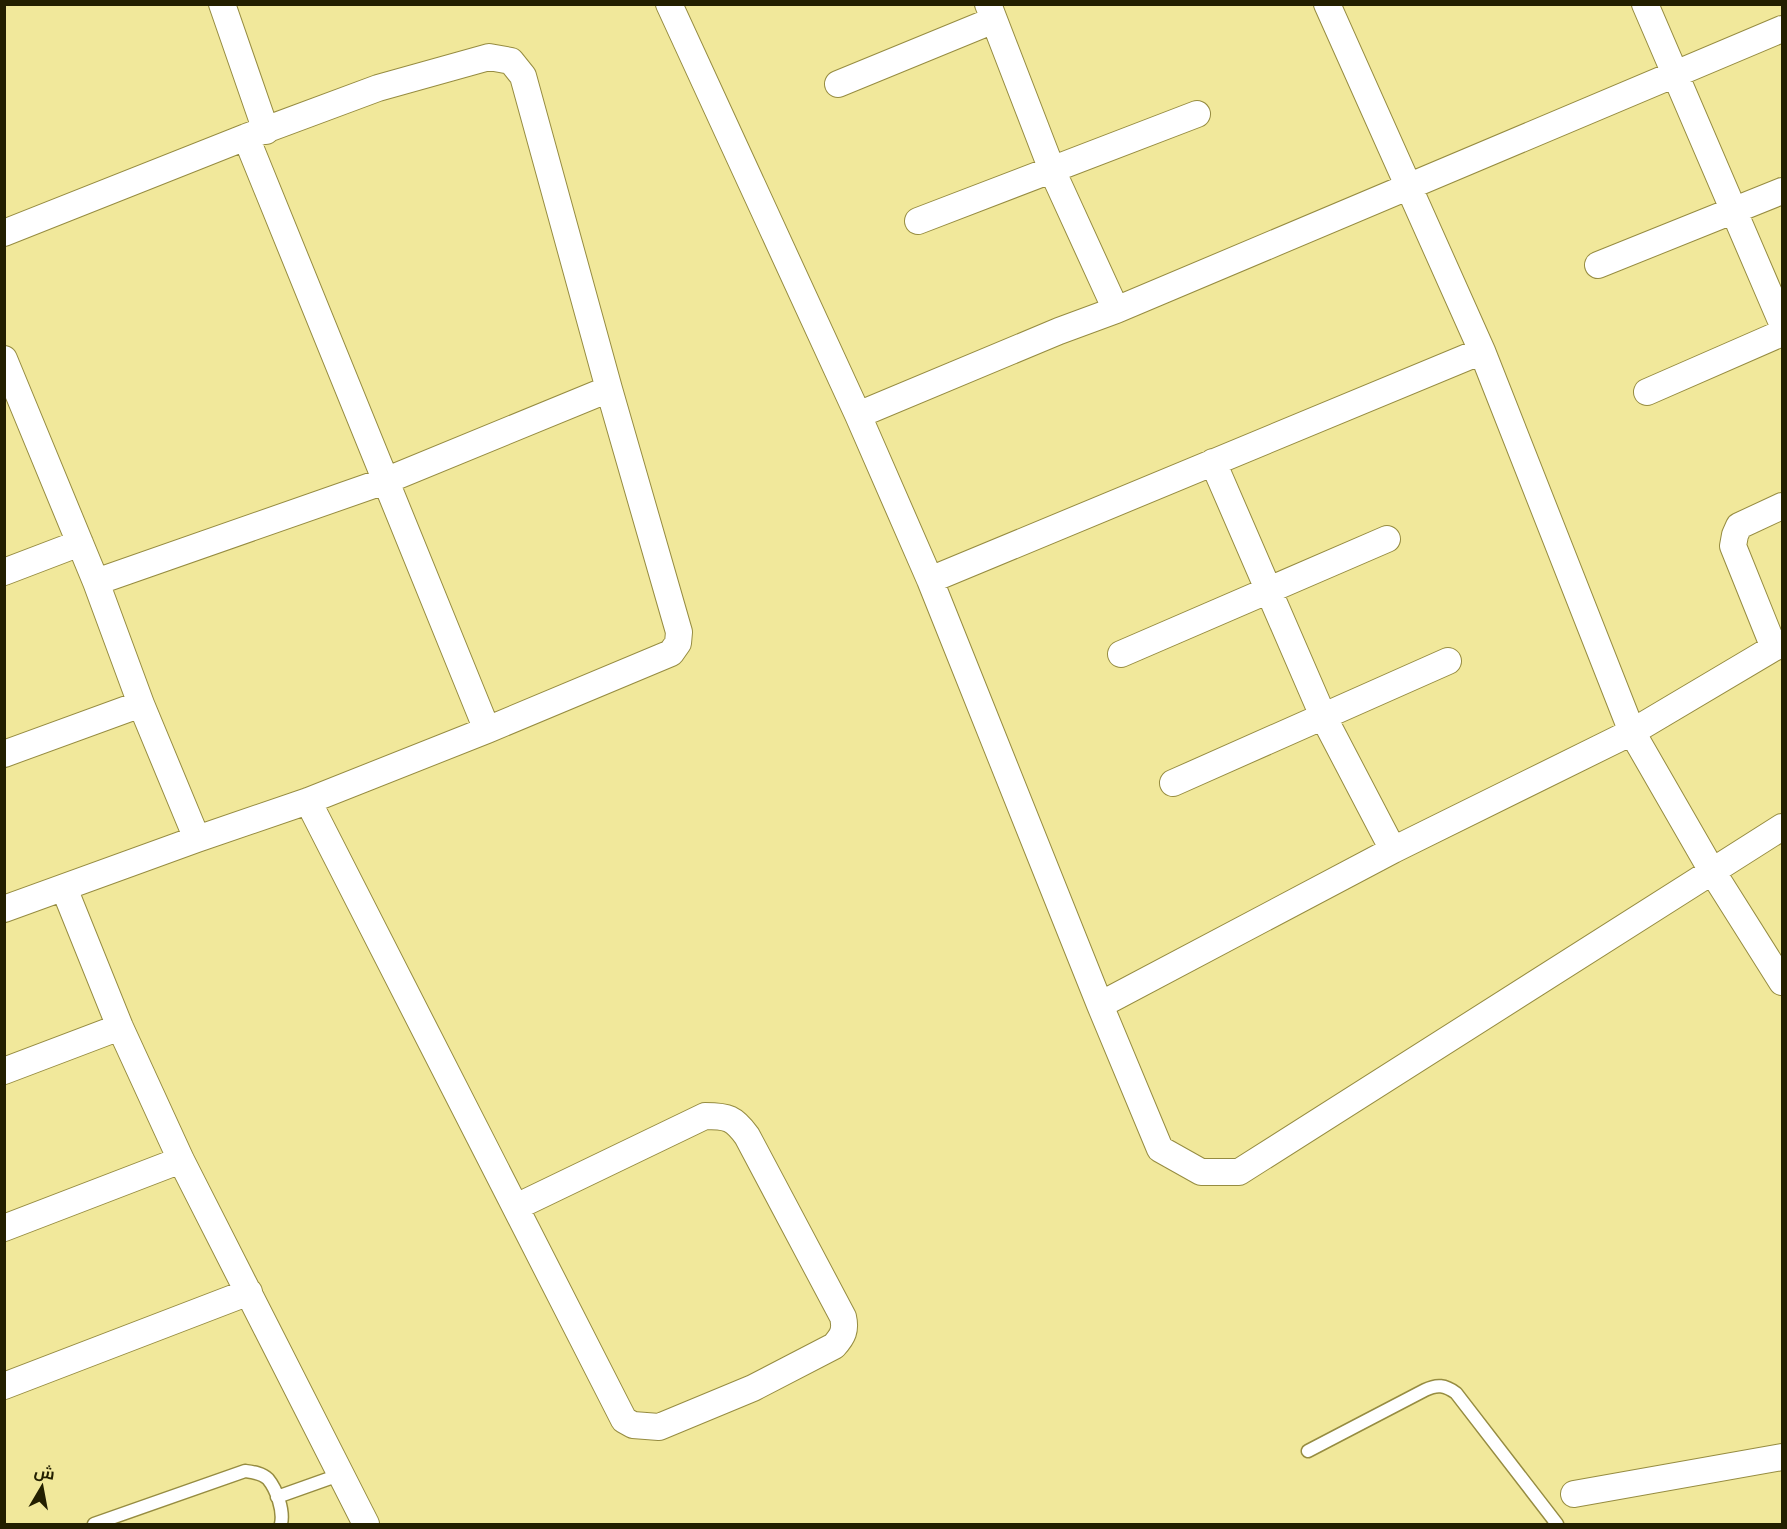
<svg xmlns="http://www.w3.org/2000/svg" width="1787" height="1529" font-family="'Zilla Slab',Cairo,serif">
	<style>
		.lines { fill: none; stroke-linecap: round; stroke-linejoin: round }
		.service-casing { stroke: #968c41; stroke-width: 15 }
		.minor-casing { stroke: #968c41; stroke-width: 28 }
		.service { stroke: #fff; stroke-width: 12 }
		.minor { stroke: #fff; stroke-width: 26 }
	</style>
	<rect width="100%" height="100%" fill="#f1e89b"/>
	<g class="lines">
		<defs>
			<path id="service" d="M 1308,1451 L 1425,1390 C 1437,1384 1445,1385 1456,1393 L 1557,1524
				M 277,1497 L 339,1475
				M 94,1524 L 245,1471 C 253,1472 262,1473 268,1479 C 277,1490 284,1511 281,1524"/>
			<path id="minor" d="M 222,4 L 266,131
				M 669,4 L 858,415 L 930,580 L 1100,1005 L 1160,1149 L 1201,1172 L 1239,1172 L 1782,827
				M 1327,4 L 1482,351 L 1632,732 L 1782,643
				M 1645,4 L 1782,323
				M 838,84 L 994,20
				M 246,137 L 487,730
				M 918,221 L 1197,114
				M 4,233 L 246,137 L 378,88 L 489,57 L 511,61 L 523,76 L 609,389 L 679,632 L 678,643 L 671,653 L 487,730 L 308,801 L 197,839 L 4,909
				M 1598,265 L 1782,191
				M 1116,310 L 1782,29
				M 4,359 L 96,582 L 141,704 L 197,839
				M 1647,392 L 1782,333
				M 858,415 L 1059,331 L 1116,310 L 1052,170 L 988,4
				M 1213,462 L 1323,716 L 1393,850
				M 4,572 L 80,543
				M 930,580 C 1113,503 1298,429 1482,351
				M 96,582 L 385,481 L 609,389
				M 1774,648 L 1733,546 L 1735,535 L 1739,526 L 1782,506
				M 1121,654 L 1387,539
				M 4,754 L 141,704
				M 1173,783 L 1448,661
				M 308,801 L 624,1420 L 633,1425 L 659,1427 L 753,1388 L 834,1346 C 843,1336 846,1330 843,1317 L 747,1136 C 734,1118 728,1116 705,1116 L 516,1207
				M 64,888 L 120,1027 L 181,1160 L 366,1524
				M 1100,1005 L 1393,850 L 1632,732 L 1712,871 L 1782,982
				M 4,1071 L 120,1027
				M 4,1228 L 181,1160
				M 4,1386 L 249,1292
				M 1574,1494 L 1782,1457"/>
		</defs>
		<!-- service casing -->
		<use href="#service" class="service-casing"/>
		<!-- minor casing -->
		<use href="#minor" class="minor-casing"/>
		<!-- service -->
		<use href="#service" class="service"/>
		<!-- minor -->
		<use href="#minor" class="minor"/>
	</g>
	<!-- border -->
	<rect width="1787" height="1529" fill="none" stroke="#231f00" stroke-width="12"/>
	<!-- north arrow -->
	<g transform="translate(42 1487) rotate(10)" stroke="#f1e89b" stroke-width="4.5" paint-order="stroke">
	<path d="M0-4.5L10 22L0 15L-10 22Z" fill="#231f00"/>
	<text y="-9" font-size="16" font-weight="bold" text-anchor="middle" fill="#231f00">ش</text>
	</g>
</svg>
